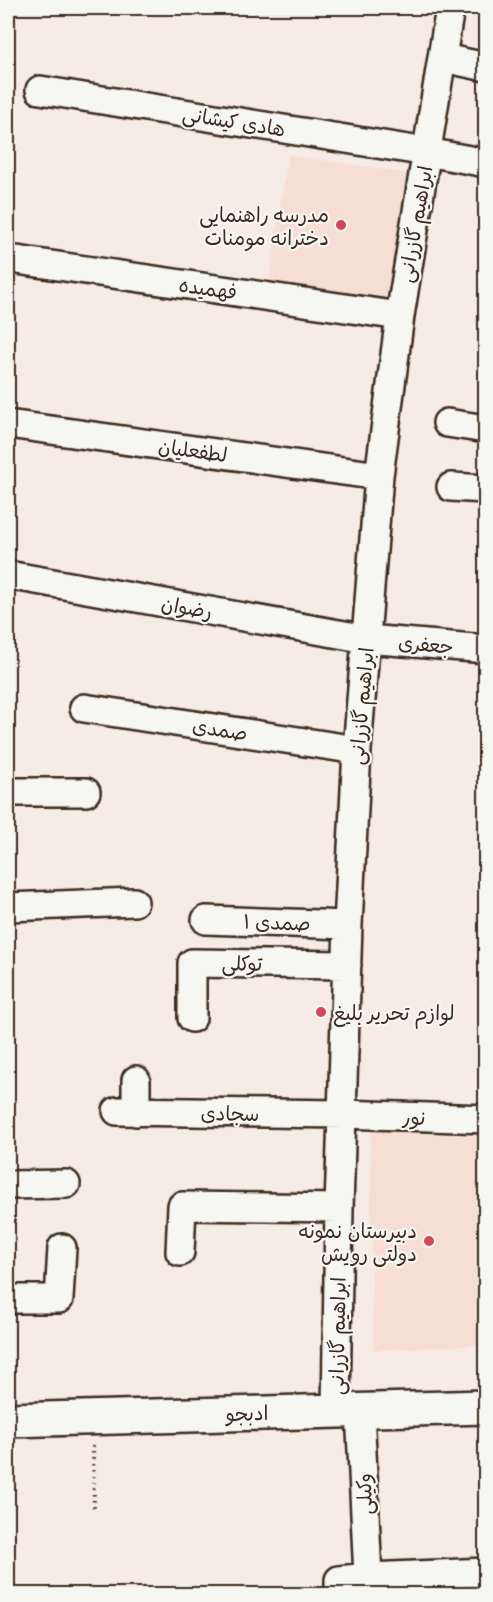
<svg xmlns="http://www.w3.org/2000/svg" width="493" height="1602" font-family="'Patrick Hand','Playpen Sans Arabic',sans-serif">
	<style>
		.built { fill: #f7ded5 }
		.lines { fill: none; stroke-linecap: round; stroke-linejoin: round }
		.minor-casing { stroke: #3b2a1e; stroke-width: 32 }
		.tertiary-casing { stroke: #3b2a1e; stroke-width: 38 }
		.path { stroke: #3b2a1e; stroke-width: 4; stroke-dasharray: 1.5 4.5; stroke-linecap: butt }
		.minor { stroke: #f6f6f2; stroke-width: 27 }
		.tertiary { stroke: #f6f6f2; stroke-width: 33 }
		.poi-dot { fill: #d1495b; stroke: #f6f6f2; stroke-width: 2 }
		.labels { text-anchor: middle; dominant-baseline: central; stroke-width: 4.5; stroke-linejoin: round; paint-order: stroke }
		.street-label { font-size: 20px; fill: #3b2a1e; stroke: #f6f6f2 }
		.poi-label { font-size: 20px; fill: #3b2a1e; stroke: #f6f6f2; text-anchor: end }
	</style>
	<rect width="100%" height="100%" fill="#f6ebe5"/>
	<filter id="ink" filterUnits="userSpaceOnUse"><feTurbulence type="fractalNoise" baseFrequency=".0167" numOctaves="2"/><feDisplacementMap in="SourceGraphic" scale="12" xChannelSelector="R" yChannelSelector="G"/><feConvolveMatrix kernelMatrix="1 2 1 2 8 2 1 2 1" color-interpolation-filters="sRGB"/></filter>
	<g filter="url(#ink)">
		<!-- built -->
		<path class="built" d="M 288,155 L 413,174 L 392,309 L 268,290 Z
			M 370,1131 L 485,1137 L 485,1345 L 373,1350 Z
			M 324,1587 L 324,1594 L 145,1594 L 145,1593 Z"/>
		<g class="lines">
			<defs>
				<path id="minor" d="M 443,58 L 486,67
					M 40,90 L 427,152 L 486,163
					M 17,260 L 400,316
					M 447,423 L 486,429
					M 8,424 L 379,476
					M 451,487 L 486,489
					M 8,575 L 367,639 L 486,649
					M 84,708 L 357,750
					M 8,792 L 86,792
					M 8,907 L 134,902
					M 206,920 L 348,925
					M 192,1018 L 192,963 L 347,965
					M 117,1111 L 343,1114 L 486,1119
					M 136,1112 L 136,1080
					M 8,1185 L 66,1184
					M 180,1252 L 182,1206 L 339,1208
					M 8,1299 L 59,1299 L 62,1248
					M 360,1410 L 368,1577
					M 336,1411 L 339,1208 L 348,925 L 357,750 L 379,476 L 400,316 L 450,8
					M 339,1594 L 339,1580 L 368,1577 L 486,1572"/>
				<path id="tertiary" d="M 8,1420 L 486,1407"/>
			</defs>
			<!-- minor casing -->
			<use href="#minor" class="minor-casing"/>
			<!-- tertiary casing -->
			<use href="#tertiary" class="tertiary-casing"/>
			<!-- path -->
			<path class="path" d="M 93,1446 L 94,1508"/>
			<!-- minor -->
			<use href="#minor" class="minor"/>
			<!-- tertiary -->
			<use href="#tertiary" class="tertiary"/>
		</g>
	</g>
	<!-- markers -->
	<g class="poi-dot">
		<circle cx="341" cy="225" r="6"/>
		<circle cx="321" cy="1012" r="6"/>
		<circle cx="429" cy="1241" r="6"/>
	</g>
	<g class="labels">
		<!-- street labels -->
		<g class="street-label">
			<text transform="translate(234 121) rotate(9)">هادی کیشانی</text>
			<text transform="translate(415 224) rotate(-80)">ابراهیم گازرانی</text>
			<text transform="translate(208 288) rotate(8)">فهمیده</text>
			<text transform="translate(193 450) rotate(8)">لطفعلیان</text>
			<text transform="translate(187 607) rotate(10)">رضوان</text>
			<text transform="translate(426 644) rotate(5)">جعفری</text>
			<text transform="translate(361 706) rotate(-85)">ابراهیم گازرانی</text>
			<text transform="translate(220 729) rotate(9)">صمدی</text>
			<text transform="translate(277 922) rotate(2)">صمدی ۱</text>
			<text transform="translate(242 963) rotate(1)">توکلی</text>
			<text transform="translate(230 1113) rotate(1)">سجادی</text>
			<text transform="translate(414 1117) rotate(2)">نور</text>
			<text transform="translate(337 1336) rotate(-89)">ابراهیم گازرانی</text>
			<text transform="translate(247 1413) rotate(-2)">ادبجو</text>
			<text transform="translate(364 1494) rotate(-92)">وکیلی</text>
		</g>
		<!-- poi labels -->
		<g class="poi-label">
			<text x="329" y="214">مدرسه راهنمایی<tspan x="329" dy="23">دخترانه مومنات</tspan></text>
			<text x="333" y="1012" text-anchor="start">لوازم تحریر بلیغ</text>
			<text x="417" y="1230">دبیرستان نمونه<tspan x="417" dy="23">دولتی رویش</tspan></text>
		</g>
	</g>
	<!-- margin -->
	<rect width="493" height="1602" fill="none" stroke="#f6f6f2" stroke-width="30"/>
	<rect x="15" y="15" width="463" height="1572" fill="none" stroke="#3b2a1e" stroke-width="2" filter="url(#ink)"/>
</svg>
